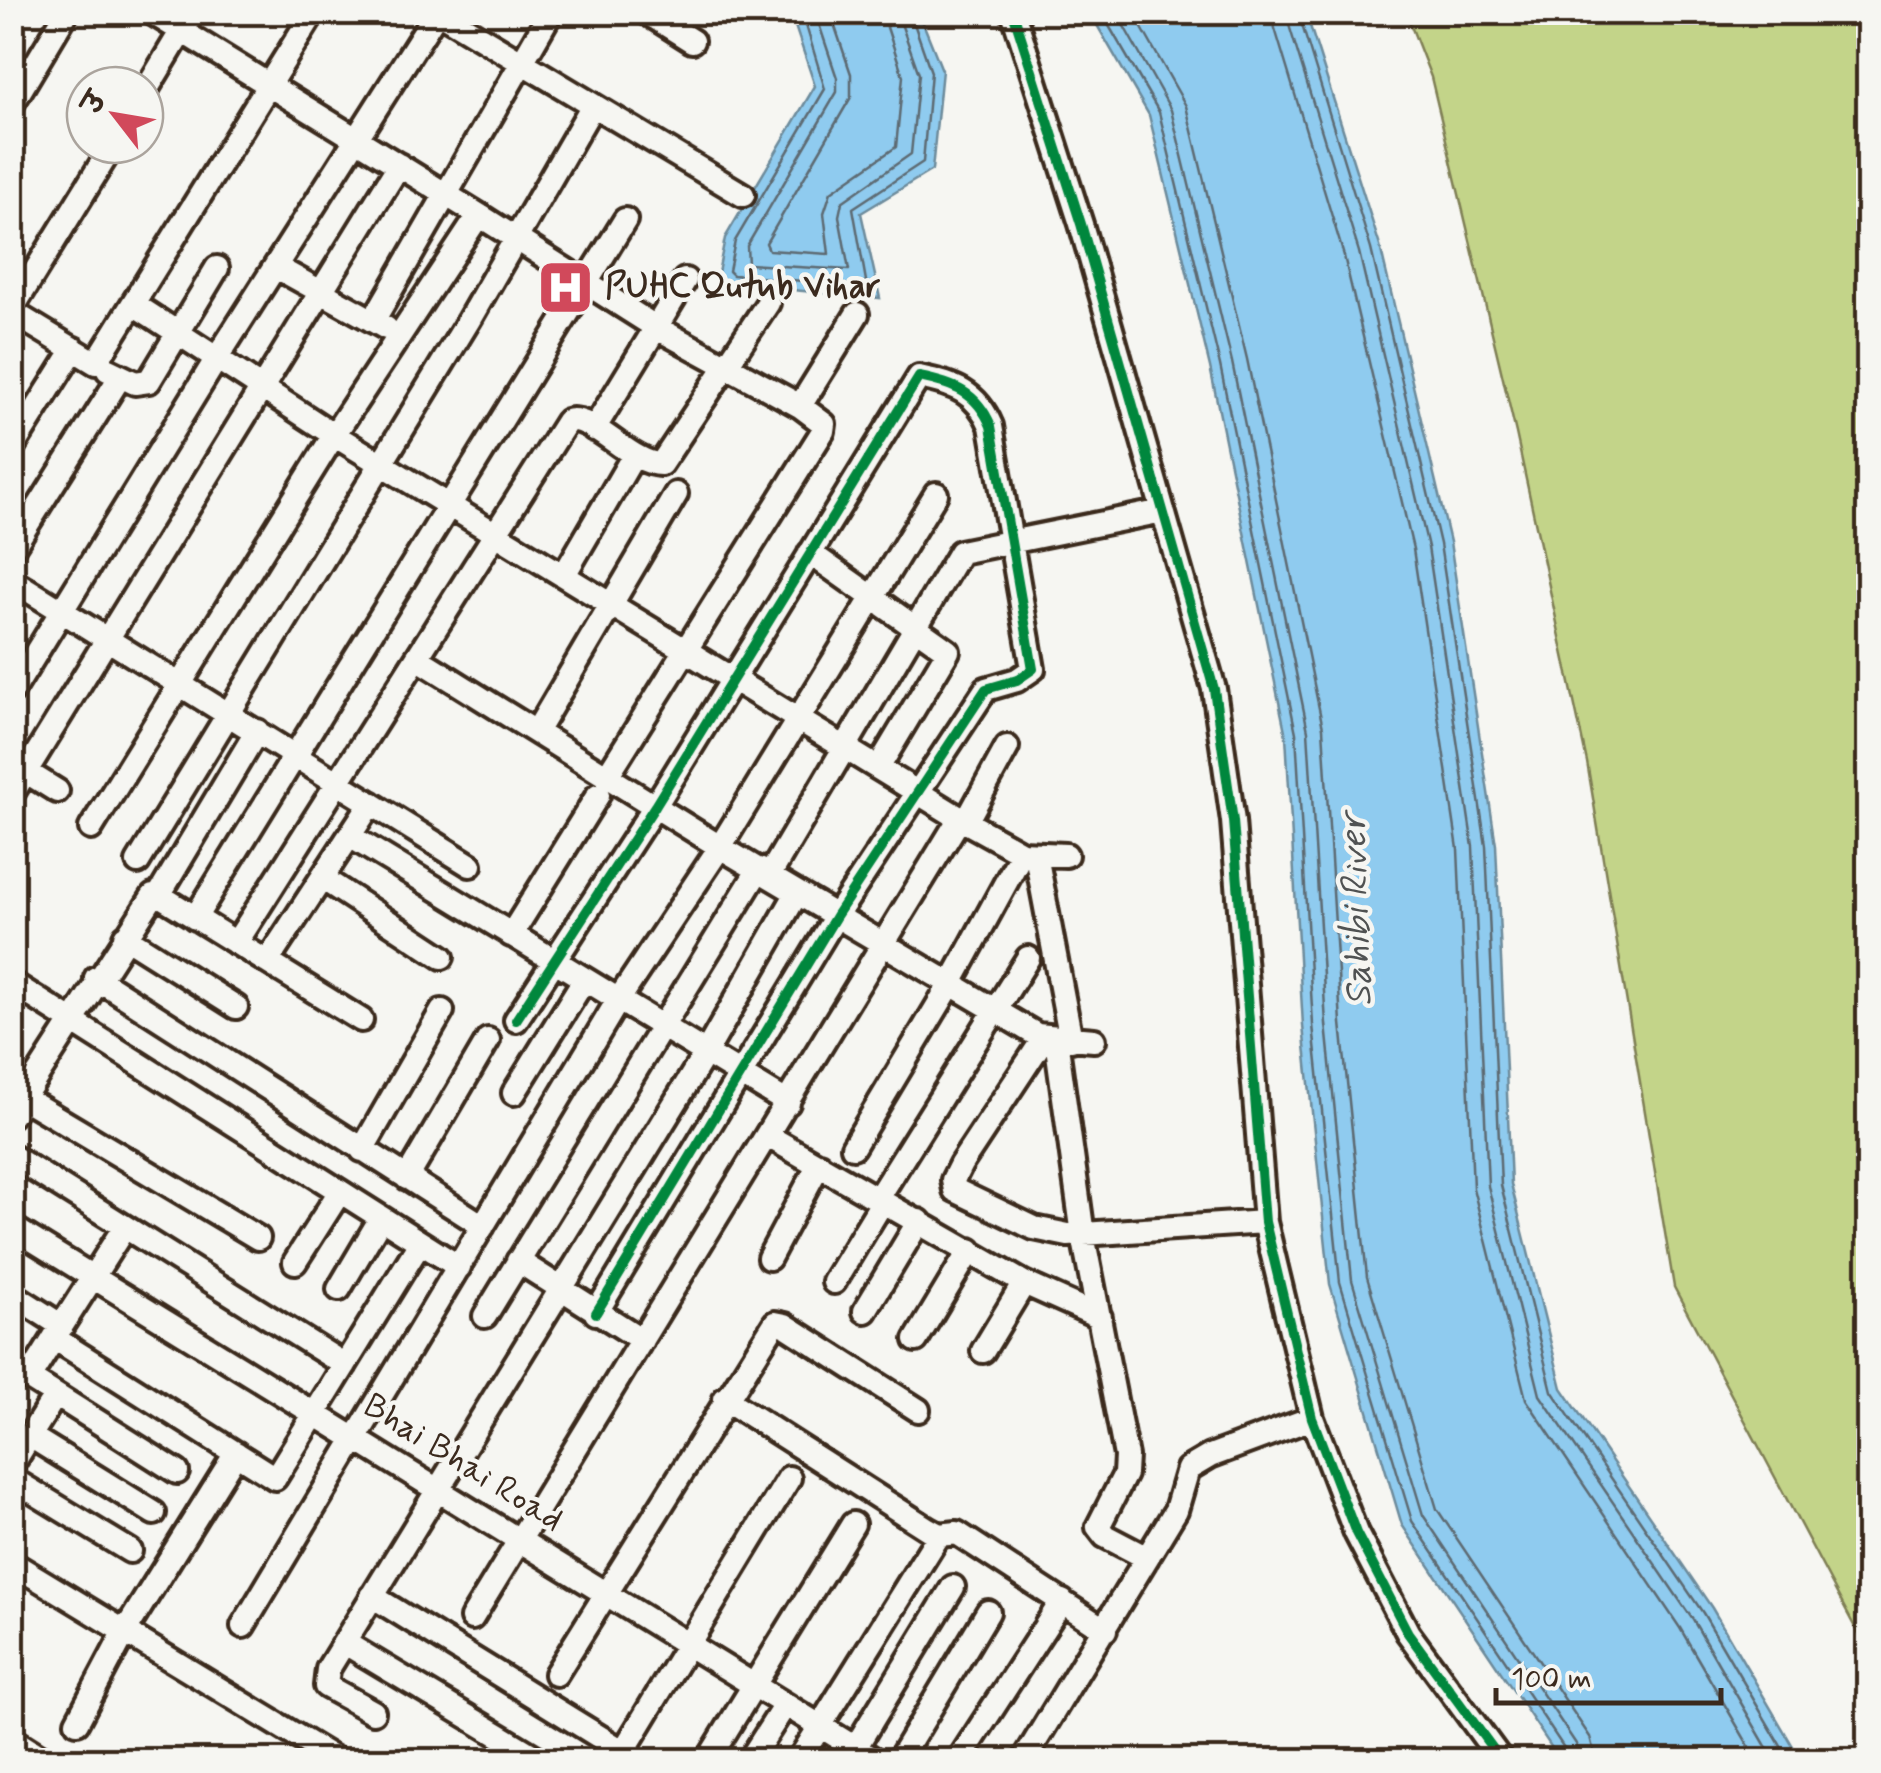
<svg xmlns="http://www.w3.org/2000/svg" width="1881" height="1773" font-family="Mynerve,'Playpen Sans Deva',sans-serif">
	<style>
		.green { fill: #c3d489; stroke: #7f7f54; stroke-width: 2.5 }
		.water { fill: #8fcbef; stroke: #6d8b9b; stroke-width: 2.5 }
		.lines { fill: none; stroke-linecap: round; stroke-linejoin: round }
		.shore { stroke: #5d6a72; stroke-width: 2.5 }
		.minor-casing { stroke: #3b2a1e; stroke-width: 30 }
		.minor { stroke: #f6f6f2; stroke-width: 22 }
		.cycleway-casing { stroke: #f6f6f2; stroke-width: 16 }
		.cycleway { stroke: #00873e; stroke-width: 10 }
		.labels { text-anchor: middle; dominant-baseline: central; stroke-width: 9; stroke-linejoin: round; paint-order: stroke }
		.poi-label { font-size: 35px; font-weight: bold; fill: #3b2a1e; stroke: #f6f6f2; text-anchor: start }
		.street-label { font-size: 35px; fill: #3b2a1e; stroke: #f6f6f2 }
		.water-label { font-size: 38px; font-style: italic; fill: #505252; stroke: #f6f6f2 }
	</style>
	<rect width="100%" height="100%" fill="#f6f6f2"/>
	<filter id="ink" filterUnits="userSpaceOnUse"><feTurbulence type="fractalNoise" baseFrequency=".01" numOctaves="2"/><feDisplacementMap in="SourceGraphic" scale="20" xChannelSelector="R" yChannelSelector="G"/><feConvolveMatrix kernelMatrix="1 2 1 2 8 2 1 2 1" color-interpolation-filters="sRGB"/></filter>
	<g filter="url(#ink)">
		<!-- green -->
		<path class="green" d="M 1406,13 L 1868,13 L 1868,1652 L 1674,1287 L 1587,762 L 1516,433 L 1431,77 Z"/>
		<!-- water -->
		<path class="water" d="M 795,13 L 919,13 L 942,70 L 932,170 L 861,213 L 880,298 L 716,283 L 725,238 L 815,86 L 792,17 Z
			M 1090,13 L 1306,13 L 1380,246 L 1450,542 L 1496,845 L 1511,1184 L 1562,1388 L 1712,1608 L 1801,1760 L 1560,1760 L 1402,1525 L 1330,1284 L 1303,1026 L 1286,736 L 1210,367 L 1149,115 Z"/>
		<g class="lines">
			<!-- shore -->
			<path class="shore" d="M 802,12 L 825,89 L 735,241 L 729,271 L 733,275 L 861,286 L 866,281 L 853,208 L 923,162 L 931,72 L 910,12
				M 815,12 L 837,78 L 837,92 L 747,246 L 748,264 L 849,270 L 839,216 L 842,202 L 911,154 L 919,74 L 897,12
				M 830,12 L 851,74 L 851,97 L 766,243 L 769,250 L 829,254 L 824,213 L 831,192 L 896,147 L 903,76 L 882,12
				M 1101,12 L 1159,112 L 1220,365 L 1296,733 L 1313,1025 L 1340,1282 L 1412,1521 L 1566,1751 L 1568,1760
				M 1116,12 L 1171,110 L 1232,362 L 1308,731 L 1326,1024 L 1352,1280 L 1423,1515 L 1576,1744 L 1581,1760
				M 1133,12 L 1186,106 L 1247,359 L 1323,728 L 1341,1023 L 1367,1277 L 1437,1509 L 1590,1737 L 1596,1760
				M 1270,12 L 1344,256 L 1413,549 L 1458,849 L 1473,1188 L 1526,1399 L 1680,1628 L 1757,1760
				M 1285,12 L 1359,252 L 1428,547 L 1473,847 L 1488,1186 L 1540,1395 L 1693,1620 L 1774,1760
				M 1298,12 L 1371,249 L 1440,544 L 1486,846 L 1501,1185 L 1552,1391 L 1703,1613 L 1789,1760"/>
			<defs>
				<path id="minor" d="M 438,12 L 743,195
					M 646,12 L 692,41
					M 1013,12 L 1081,224 L 1214,689 L 1233,821 L 1265,1222 L 1312,1418 L 1356,1533 L 1408,1633 L 1501,1760
					M 145,92 L 193,12
					M 12,104 L 67,12
					M 479,215 L 657,328 L 800,406 L 824,424 L 823,431 L 607,776
					M 278,268 L 386,328
					M 135,305 L 334,435 L 966,822 L 1022,853 L 1066,855
					M 12,309 L 113,145
					M 12,312 L 96,363 L 314,12
					M 373,321 L 551,12
					M 108,370 L 135,383 L 149,381 L 217,268
					M 800,406 L 857,314
					M 594,429 L 685,280
					M 12,448 L 74,349
					M 12,549 L 120,377
					M 810,553 L 948,651 L 878,768
					M 564,575 L 634,455
					M 12,580 L 470,865
					M 417,658 L 720,847 L 1037,1035 L 1094,1040
					M 12,692 L 217,358 L 437,12
					M 536,732 L 676,494
					M 12,763 L 57,791
					M 12,794 L 399,165
					M 966,822 L 1007,747
					M 91,828 L 334,435 L 479,215 L 151,12
					M 350,836 L 788,1103
					M 1036,855 L 1071,1040
					M 138,862 L 469,320 L 593,105
					M 769,876 L 960,552 L 1163,511
					M 322,878 L 442,957
					M 159,895 L 257,731
					M 195,918 L 625,220
					M 511,935 L 598,795
					M 125,937 L 236,1007
					M 236,943 L 567,421 C 591,412 631,465 661,464 L 768,303
					M 267,962 L 371,803
					M 96,978 L 483,1226
					M 12,983 L 459,1267
					M 516,1020 L 655,806 L 919,377 C 954,384 977,392 991,426 L 1033,669 L 1017,680 L 986,689 L 836,916 L 596,1313
					M 1044,1038 L 961,1164 L 953,1180 L 955,1190 L 1034,1228 L 1068,1235 L 1265,1222
					M 1056,1039 L 1083,1235 L 1126,1456 L 1125,1474 L 1098,1527 L 1105,1536 L 1147,1558
					M 514,1093 L 584,980
					M 22,1097 L 258,1238
					M 12,1115 L 153,896 L 159,895 L 361,1020
					M 768,1136 L 1024,1283 L 1100,1317
					M 853,1147 L 950,985 L 1022,853
					M 362,1150 L 442,1011
					M 12,1156 L 345,1365
					M 407,1178 L 488,1040
					M 878,1198 L 1028,958
					M 12,1227 L 875,1760
					M 124,1228 L 54,1338 L 275,1478 L 420,1243
					M 769,1258 L 819,1164
					M 518,1261 L 642,1340
					M 295,1262 L 339,1193
					M 834,1282 L 883,1201
					M 339,1289 L 381,1218
					M 12,1294 L 62,1326
					M 865,1311 L 919,1221
					M 485,1316 L 759,869
					M 54,1338 L 29,1378 L 177,1472
					M 916,1340 L 970,1250
					M 983,1351 L 1024,1283
					M 725,1399 L 928,1529 L 939,1535 L 957,1533 L 1105,1630
					M 30,1436 L 154,1513
					M 12,1465 L 55,1396
					M 12,1479 L 130,1551
					M 12,1563 L 336,1760
					M 372,1596 L 624,1752
					M 472,1618 L 960,818
					M 243,1626 L 617,1002 L 720,847 L 936,494
					M 345,1643 L 540,1760
					M 556,1674 L 775,1323 L 785,1325 L 918,1410
					M 373,1712 L 326,1686 L 328,1669 L 705,1054 L 797,893
					M 77,1722 L 124,1633 L 236,1453
					M 12,1739 L 45,1760
					M 849,1758 L 953,1587
					M 618,1760 L 789,1478
					M 708,1760 L 853,1524
					M 750,1760 L 785,1705
					M 799,1760 L 939,1535
					M 899,1760 L 988,1612
					M 959,1760 L 1062,1601
					M 1024,1760 L 1176,1510 L 1188,1469 L 1210,1456 L 1312,1418"/>
			</defs>
			<!-- minor casing -->
			<use href="#minor" class="minor-casing"/>
			<!-- minor -->
			<use href="#minor" class="minor"/>
			<defs>
				<path id="cycleway" d="M 1013,12 L 1081,224 L 1214,689 L 1233,821 L 1265,1222 L 1312,1418 L 1356,1533 L 1408,1633 L 1501,1760
					M 516,1020 L 655,806 L 919,377 C 954,384 977,392 991,426 L 1033,669 L 1017,680 L 986,689 L 836,916 L 596,1313"/>
			</defs>
			<!-- cycleway casing -->
			<use href="#cycleway" class="cycleway-casing"/>
			<!-- cycleway -->
			<use href="#cycleway" class="cycleway"/>
		</g>
	</g>
	<!-- icons -->
	<defs>
		<symbol id="hospital-square" viewBox="-11 -11 22 22"><rect x="-9" y="-9" width="18" height="18" rx="4" fill="#d1495b" stroke="#f6f6f2"/><path d="M-5-5h3v3.5h4V-5h3V5h-3V1.5h-4V5h-3Z" fill="#fff"/></symbol>
	</defs>
	<g fill-rule="evenodd">
		<use href="#hospital-square" x="534" y="256" width="63" height="63"/>
	</g>
	<g class="labels">
		<!-- poi labels -->
		<g class="poi-label">
			<text x="605" y="287">PUHC Qutub Vihar</text>
		</g>
		<!-- street labels -->
		<g class="street-label">
			<text transform="translate(463 1463) rotate(32)">Bhai Bhai Road</text>
		</g>
		<!-- water labels -->
		<g class="water-label">
			<text transform="translate(1357 910) rotate(-92)">Sahibi River</text>
		</g>
	</g>
	<!-- margin -->
	<rect width="1881" height="1773" fill="none" stroke="#f6f6f2" stroke-width="50"/>
	<rect x="25" y="25" width="1831" height="1723" fill="none" stroke="#3b2a1e" stroke-width="4" filter="url(#ink)"/>
	<!-- north arrow -->
	<g transform="translate(115 115) rotate(301)"><circle r="48" fill="#f6f6f2" stroke="#aba49d" stroke-width="2.5"/>
	<path d="M0-8L18 38L0 25L-18 38Z" fill="#d1495b"/>
	<text y="-15" font-size="28" font-weight="bold" text-anchor="middle" fill="#3b2a1e">उ</text>
	</g>
	<!-- scale -->
	<path d="M1496 1688v15h225v-15" fill="none" stroke="#3b2a1e" stroke-width="5"/>
	<text x="1511" y="1688" font-size="30" fill="#3b2a1e" stroke="#f6f6f2" stroke-width="8" paint-order="stroke">100 m</text>
</svg>
